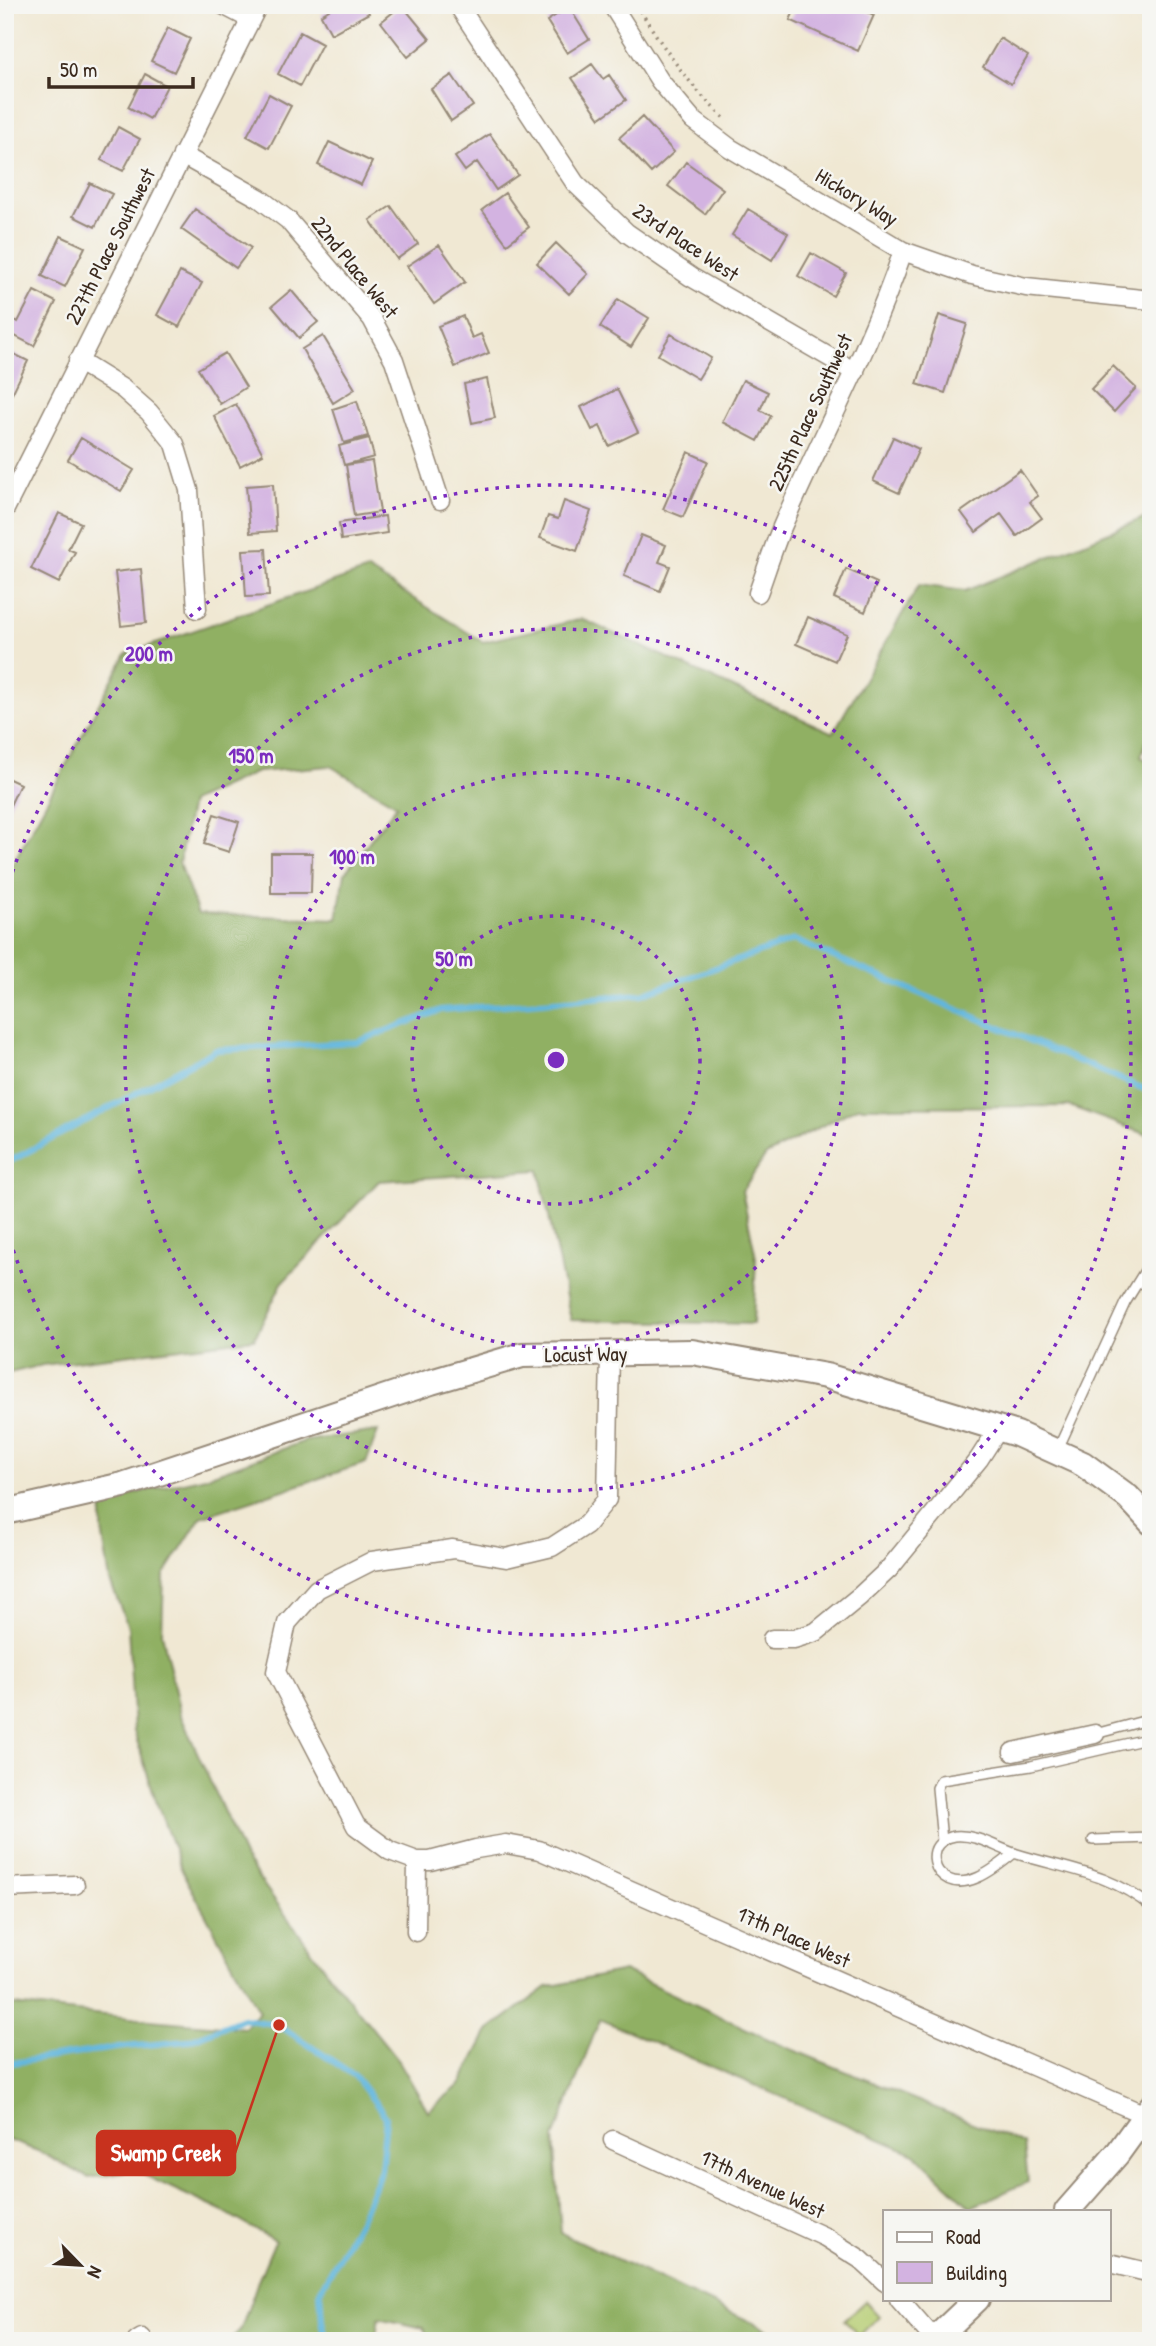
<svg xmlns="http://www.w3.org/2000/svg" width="1156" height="2346" font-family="'Patrick Hand',sans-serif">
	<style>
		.green { fill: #b5cc71; stroke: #787b48; stroke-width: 2 }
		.forest { fill: #90b063; stroke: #666d40; stroke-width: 2; fill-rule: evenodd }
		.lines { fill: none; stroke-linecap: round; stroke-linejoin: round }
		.stream { stroke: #60b6dd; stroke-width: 6 }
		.building { fill: #d3b3e1 }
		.service-casing { stroke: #968978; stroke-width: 12 }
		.minor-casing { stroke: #968978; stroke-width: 21 }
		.secondary-casing { stroke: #968978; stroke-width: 28 }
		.path { stroke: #968978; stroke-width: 3.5; stroke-dasharray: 2 5; stroke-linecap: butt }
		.service { stroke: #fff; stroke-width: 9 }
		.minor { stroke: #fff; stroke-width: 18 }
		.secondary { stroke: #fff; stroke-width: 24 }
		.ring { fill: none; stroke: #7b2cbf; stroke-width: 3.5; stroke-dasharray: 3.5 7 }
		.labels { text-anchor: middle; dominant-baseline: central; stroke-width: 5; stroke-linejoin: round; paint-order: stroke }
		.street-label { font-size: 21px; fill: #3b2a1e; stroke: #f6f6f2 }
		.centre { fill: #7b2cbf; stroke: #f6f6f2; stroke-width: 3.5 }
		.ring-label { font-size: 21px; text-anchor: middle; font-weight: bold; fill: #7b2cbf; stroke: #f6f6f2; stroke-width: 5; stroke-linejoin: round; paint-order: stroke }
		.leader { fill: none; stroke: #c8321e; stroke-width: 2.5 }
		.callout-dot { fill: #c8321e; stroke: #f6f6f2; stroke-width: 2.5 }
		.callout { fill: #c8321e; stroke: #c8321e; stroke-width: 2.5 }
		.callout-label { font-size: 23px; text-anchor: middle; font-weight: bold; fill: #fff }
	</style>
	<rect width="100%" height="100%" fill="#f6f6f2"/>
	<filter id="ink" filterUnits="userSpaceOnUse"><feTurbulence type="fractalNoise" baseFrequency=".0143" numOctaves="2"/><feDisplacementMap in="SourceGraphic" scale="14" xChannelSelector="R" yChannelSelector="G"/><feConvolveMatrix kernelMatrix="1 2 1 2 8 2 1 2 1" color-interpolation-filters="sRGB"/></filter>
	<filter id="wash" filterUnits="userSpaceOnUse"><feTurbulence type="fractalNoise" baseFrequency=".00686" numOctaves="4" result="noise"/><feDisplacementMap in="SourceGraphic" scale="28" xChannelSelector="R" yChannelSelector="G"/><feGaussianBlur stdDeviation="1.57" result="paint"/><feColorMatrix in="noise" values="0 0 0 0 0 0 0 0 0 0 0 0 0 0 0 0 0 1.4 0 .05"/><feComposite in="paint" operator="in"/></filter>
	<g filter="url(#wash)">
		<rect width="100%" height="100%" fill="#f0e8d3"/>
		<!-- green -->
		<path class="green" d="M 865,2301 L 879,2316 L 859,2336 L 844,2320 Z"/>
		<!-- forest -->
		<path class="forest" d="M 1151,515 L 1151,729 L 1141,757 L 1151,762 L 1151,1136 L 1069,1106 L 858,1107 L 766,1155 L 742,1191 L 756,1258 L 753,1324 L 571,1320 L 539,1170 L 379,1181 L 282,1283 L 254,1339 L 43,1365 L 5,1374 L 5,878 L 126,654 L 368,570 L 483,642 L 582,619 L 833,733 L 919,585 L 965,591 ZM 330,766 L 397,805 L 345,873 L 337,919 L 198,914 L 179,863 L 191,802 L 257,772 Z
			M 378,1431 L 366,1463 L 201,1517 L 164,1575 L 162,1633 L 180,1714 L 245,1859 L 329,1975 L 399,2061 L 428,2111 L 461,2084 L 488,2031 L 547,1987 L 624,1971 L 781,2045 L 1024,2144 L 1028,2182 L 971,2207 L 915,2154 L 600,2019 L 554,2138 L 561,2233 L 792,2341 L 432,2341 L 423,2328 L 379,2318 L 375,2341 L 229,2341 L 241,2329 L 258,2281 L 275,2241 L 226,2213 L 133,2170 L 89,2178 L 38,2151 L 5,2139 L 5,2004 L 149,2020 L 245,2028 L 259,2012 L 184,1875 L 158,1807 L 134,1731 L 128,1627 L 110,1581 L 102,1530 L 102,1509 L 136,1493 L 205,1477 L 305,1441 Z"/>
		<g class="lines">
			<!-- stream -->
			<path class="stream" d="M 5,1164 L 216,1050 L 357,1042 L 441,1010 L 642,994 L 794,940 L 1151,1092
				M 5,2064 L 115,2048 L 187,2041 L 243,2019 L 279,2025 L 355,2076 L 386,2117 L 381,2170 L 361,2217 L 320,2291 L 322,2321 L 327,2341"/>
		</g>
		<g id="blocks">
			<!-- building -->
			<path class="building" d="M 326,5 L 365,5 L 369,13 L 331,34 L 321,15 L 329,10 Z
				M 402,5 L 430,39 L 408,57 L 381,22 Z
				M 797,5 L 853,5 L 874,15 L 858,51 L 790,20 Z
				M 569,7 L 589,39 L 567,53 L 547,21 Z
				M 168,28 L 190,39 L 174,72 L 151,61 Z
				M 300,32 L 322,44 L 300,86 L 278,74 Z
				M 1000,38 L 1028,56 L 1011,84 L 983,67 Z
				M 592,64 L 603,79 L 609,75 L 626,100 L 600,118 L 572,78 Z
				M 145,74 L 167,86 L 150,119 L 128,107 Z
				M 452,75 L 473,106 L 451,121 L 431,89 Z
				M 269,94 L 291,106 L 269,148 L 247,136 Z
				M 642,117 L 674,152 L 651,173 L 619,138 Z
				M 118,127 L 140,139 L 123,171 L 101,160 Z
				M 490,134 L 518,175 L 496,190 L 477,162 L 465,171 L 455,157 Z
				M 329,142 L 372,162 L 361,185 L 318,165 Z
				M 686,162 L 723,189 L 705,214 L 668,186 Z
				M 90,183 L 112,194 L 95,227 L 73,216 Z
				M 505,193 L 529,227 L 507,244 L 482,210 Z
				M 391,206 L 418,244 L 397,259 L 370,220 Z
				M 195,209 L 251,248 L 236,268 L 181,229 Z
				M 748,209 L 788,233 L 772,260 L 732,235 Z
				M 61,236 L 85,247 L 65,287 L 42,276 Z
				M 556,243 L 588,274 L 569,294 L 537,263 Z
				M 439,245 L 465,282 L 434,304 L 407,266 Z
				M 811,253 L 846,273 L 833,296 L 798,276 Z
				M 180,272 L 202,283 L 179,327 L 157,315 Z
				M 291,290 L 318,322 L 299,338 L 272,306 Z
				M 34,291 L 56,302 L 34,346 L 5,331 L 5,316 L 18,322 Z
				M 618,299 L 649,318 L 631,347 L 600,327 Z
				M 939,315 L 967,324 L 945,393 L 917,384 Z
				M 463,316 L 472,338 L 481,334 L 489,353 L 455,367 L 438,326 Z
				M 671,334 L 711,358 L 698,379 L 658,355 Z
				M 323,336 L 355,389 L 333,403 L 302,349 Z
				M 6,350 L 28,361 L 12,394 L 5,391 Z
				M 225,353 L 246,387 L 220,404 L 198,369 Z
				M 1113,366 L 1136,388 L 1114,412 L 1091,389 Z
				M 487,379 L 495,418 L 472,423 L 464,384 Z
				M 743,380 L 768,392 L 760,410 L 771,416 L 758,441 L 722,422 Z
				M 617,389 L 638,432 L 609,446 L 600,426 L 592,430 L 581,407 Z
				M 357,401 L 368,436 L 344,443 L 333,409 Z
				M 236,404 L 263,454 L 240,466 L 214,416 Z
				M 893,437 L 919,449 L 899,493 L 873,481 Z
				M 81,438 L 134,470 L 121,491 L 68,460 Z
				M 369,438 L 374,457 L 344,465 L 339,446 Z
				M 688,452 L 708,461 L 683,517 L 663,509 Z
				M 372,461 L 380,512 L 354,516 L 346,465 Z
				M 1020,470 L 1038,496 L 1030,502 L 1042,518 L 1017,536 L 1001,514 L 976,532 L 961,512 Z
				M 273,484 L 276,531 L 250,533 L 246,486 Z
				M 564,501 L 591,511 L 577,551 L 540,538 L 548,516 L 558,519 Z
				M 59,513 L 81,523 L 68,549 L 75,552 L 59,583 L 31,569 Z
				M 385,516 L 387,533 L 341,540 L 339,523 Z
				M 641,535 L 666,545 L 659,562 L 670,566 L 660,591 L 624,576 Z
				M 266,549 L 269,596 L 246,597 L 243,550 Z
				M 141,569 L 146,623 L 121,626 L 115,572 Z
				M 846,569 L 877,583 L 865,612 L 834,598 Z
				M 808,617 L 847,634 L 835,661 L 796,644 Z
				M 5,777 L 20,784 L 5,816 Z
				M 214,814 L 239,822 L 229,852 L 204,844 Z
				M 271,853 L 312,853 L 311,893 L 271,893 Z"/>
		</g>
	</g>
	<g filter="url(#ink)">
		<use href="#blocks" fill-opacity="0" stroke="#968978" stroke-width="2"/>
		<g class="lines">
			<defs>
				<path id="service" d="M 1057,1451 L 1125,1303 L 1151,1261
					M 1095,1734 L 1151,1719
					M 1093,1840 L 1151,1838
					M 942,1841 L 937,1788 L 941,1780 L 1031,1766 L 1151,1738
					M 1014,1853 C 996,1868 961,1897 939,1872 C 935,1867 933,1858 935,1851 C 937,1843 947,1837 955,1836 C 977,1834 997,1848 1017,1854 C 1065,1869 1111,1873 1151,1907"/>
				<path id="minor" d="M 223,5 L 250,19
					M 458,5 L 575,183 L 627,233 L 691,277 L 855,372
					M 612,5 L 660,81 L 693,120 L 730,148 L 903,251 L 972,275 L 1026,287 L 1151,300
					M 182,155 L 259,198 L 288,220 L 372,319 L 394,360 L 440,500
					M 78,361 L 123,389 L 149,412 L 175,444 L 189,490 L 197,609
					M 5,509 L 258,5
					M 758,593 C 766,571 773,548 782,527 C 822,435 871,346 903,251
					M 610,1354 L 607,1499 L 586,1525 L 552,1547 L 506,1558 L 453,1549 L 372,1561 L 317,1589 L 287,1623 L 276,1672 L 356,1826 L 390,1851 L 417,1861 L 430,1861 L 476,1849 L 506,1844 L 539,1850 L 1145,2115
					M 772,1639 L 794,1639 L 816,1632 L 860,1596 L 889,1569 L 979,1459 L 999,1428
					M 1013,1752 L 1095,1734
					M 5,1888 L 75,1885
					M 416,1932 L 417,1861
					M 613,2140 L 825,2237 L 860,2259 L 885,2282
					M 1109,2263 L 1151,2273
					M 899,2299 L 934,2339
					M 137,2341 L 142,2338"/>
				<path id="secondary" d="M 5,1512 L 123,1485 L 431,1382 L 522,1355 L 692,1352 L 826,1376 L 1017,1434 L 1083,1464 L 1128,1497 L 1151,1522
					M 1067,2211 L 1117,2154 L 1151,2107
					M 933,2341 L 977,2299"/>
			</defs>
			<!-- service casing -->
			<use href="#service" class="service-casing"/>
			<!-- minor casing -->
			<use href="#minor" class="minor-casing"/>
			<!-- secondary casing -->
			<use href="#secondary" class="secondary-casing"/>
			<!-- path -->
			<path class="path" d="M 637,5 C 662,46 690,87 725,119"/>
			<!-- service -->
			<use href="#service" class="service"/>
			<!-- minor -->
			<use href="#minor" class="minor"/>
			<!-- secondary -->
			<use href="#secondary" class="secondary"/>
		</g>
	</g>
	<!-- distance rings -->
	<g class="ring">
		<circle cx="556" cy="1060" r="144"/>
		<circle cx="556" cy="1060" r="288"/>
		<circle cx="556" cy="1060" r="431"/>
		<path d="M6 892A575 575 0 1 1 6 1228"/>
	</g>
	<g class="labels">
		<!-- street labels -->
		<g class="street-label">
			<text transform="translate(857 197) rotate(31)">Hickory Way</text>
			<text transform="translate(686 242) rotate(34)">23rd Place West</text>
			<text transform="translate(110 246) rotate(-63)">227th Place Southwest</text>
			<text transform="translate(355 267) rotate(51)">22nd Place West</text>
			<text transform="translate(810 412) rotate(-65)">225th Place Southwest</text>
			<text transform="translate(586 1354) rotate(-1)">Locust Way</text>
			<text transform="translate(794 1937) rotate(24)">17th Place West</text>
			<text transform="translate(763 2184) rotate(25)">17th Avenue West</text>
		</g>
	</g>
	<circle cx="556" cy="1060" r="10" class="centre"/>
	<g class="ring-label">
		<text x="149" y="661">200 m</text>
		<text x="251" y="763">150 m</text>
		<text x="352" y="864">100 m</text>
		<text x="454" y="966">50 m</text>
	</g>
	<!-- callouts -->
	<path class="leader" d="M279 2025L235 2153"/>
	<circle class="callout-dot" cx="279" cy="2025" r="7"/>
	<rect class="callout" x="97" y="2131" width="138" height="44" rx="7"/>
	<g class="callout-label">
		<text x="166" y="2161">Swamp Creek</text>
	</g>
	<!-- margin -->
	<rect width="1156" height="2346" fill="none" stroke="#f6f6f2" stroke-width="28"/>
	<!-- legend -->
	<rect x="883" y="2210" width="228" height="91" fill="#f6f6f2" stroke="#aba49d" stroke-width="2"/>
	<rect x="897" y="2232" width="35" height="10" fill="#ffffff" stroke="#aba49d" stroke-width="2"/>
	<text x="946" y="2244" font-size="21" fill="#3b2a1e">Road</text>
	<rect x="897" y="2262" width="35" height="21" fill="#d3b3e1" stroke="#aba49d" stroke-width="2"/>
	<text x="946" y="2280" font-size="21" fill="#3b2a1e">Building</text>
	<!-- north arrow -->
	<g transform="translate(80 2265) rotate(115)" stroke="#f6f6f2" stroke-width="5" paint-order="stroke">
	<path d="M0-5L12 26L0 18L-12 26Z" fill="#3b2a1e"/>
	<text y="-10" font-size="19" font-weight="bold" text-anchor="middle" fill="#3b2a1e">N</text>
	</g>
	<!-- scale -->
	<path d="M49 77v10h144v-10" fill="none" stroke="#3b2a1e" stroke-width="3.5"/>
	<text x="60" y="77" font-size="21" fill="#3b2a1e" stroke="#f6f6f2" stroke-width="5" paint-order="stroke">50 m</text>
</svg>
